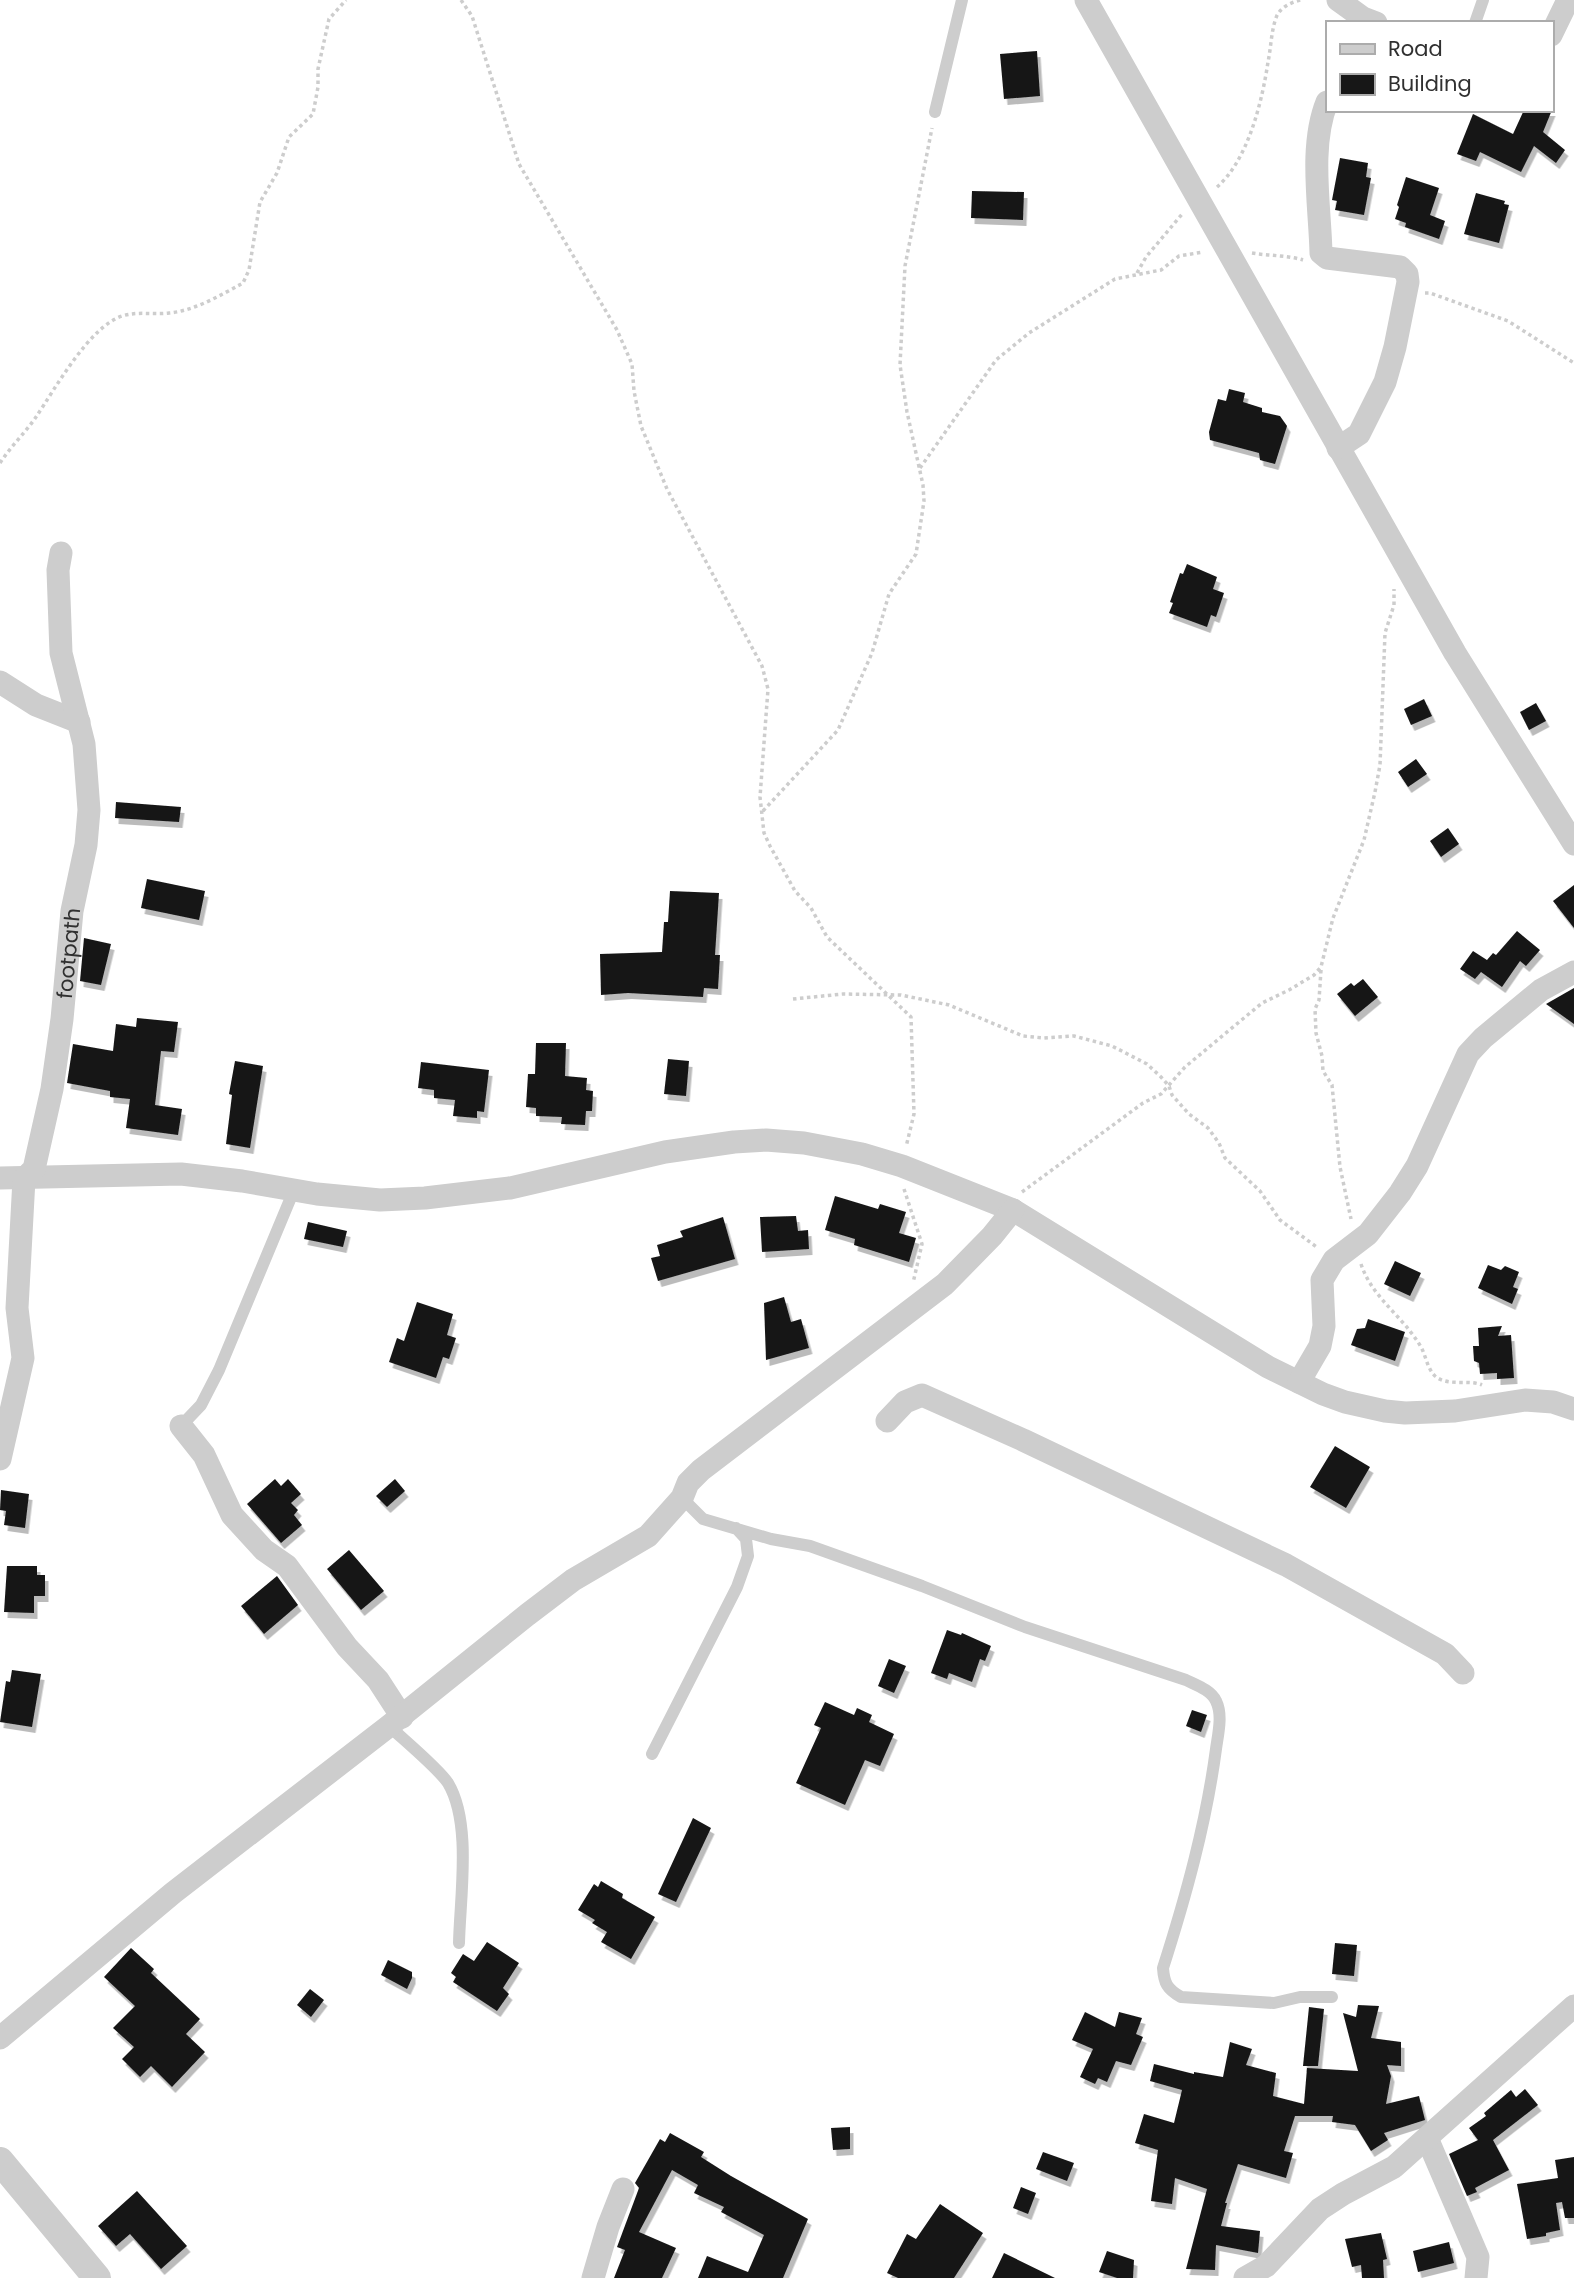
<svg xmlns="http://www.w3.org/2000/svg" width="1574" height="2278" font-family="Poppins,sans-serif">
	<style>
		.building { fill: #171717; filter: url(#shadow) }
		.lines { fill: none; stroke-linecap: round; stroke-linejoin: round }
		.path { stroke: #cdcdcd; stroke-width: 3.5; stroke-dasharray: 3.5 3.5; stroke-linecap: butt }
		.service { stroke: #cdcdcd; stroke-width: 12 }
		.minor { stroke: #cdcdcd; stroke-width: 23 }
		.tertiary { stroke: #cdcdcd; stroke-width: 28 }
		.labels { text-anchor: middle; dominant-baseline: central; stroke-width: 7; stroke-linejoin: round; paint-order: stroke }
		.street-label { font-size: 21px; fill: #303030; stroke: #fff }
	</style>
	<defs>
		<filter id="shadow"><feDropShadow dx="3.5" dy="6" stdDeviation="0" flood-color="#0004"/></filter>
	</defs>
	<rect width="100%" height="100%" fill="#fff"/>
	<!-- building -->
	<path class="building" d="M 1037,51 L 1040,96 L 1004,99 L 1000,54 Z
		M 1524,110 L 1552,110 L 1543,132 L 1565,150 L 1556,163 L 1534,146 L 1521,172 L 1480,152 L 1476,161 L 1457,154 L 1473,114 L 1513,134 Z
		M 1340,158 L 1368,163 L 1366,177 L 1371,178 L 1364,215 L 1335,210 L 1337,201 L 1332,200 Z
		M 1406,177 L 1439,188 L 1430,215 L 1445,221 L 1439,239 L 1405,227 L 1406,223 L 1395,219 L 1399,207 L 1397,205 Z
		M 972,191 L 1024,192 L 1023,220 L 971,218 Z
		M 1476,193 L 1505,201 L 1504,204 L 1509,205 L 1499,243 L 1464,234 Z
		M 1229,389 L 1245,393 L 1243,402 L 1262,408 L 1262,412 L 1280,416 L 1287,426 L 1275,464 L 1260,460 L 1259,453 L 1210,440 L 1209,432 L 1218,399 L 1226,401 Z
		M 1187,564 L 1217,577 L 1213,589 L 1224,593 L 1216,617 L 1211,615 L 1207,627 L 1169,613 L 1173,603 L 1170,602 L 1180,573 L 1183,574 Z
		M 1424,699 L 1432,716 L 1411,725 L 1404,709 Z
		M 1536,703 L 1546,721 L 1529,730 L 1520,712 Z
		M 1416,759 L 1427,774 L 1408,787 L 1398,772 Z
		M 116,802 L 181,807 L 179,822 L 115,818 Z
		M 1448,828 L 1459,844 L 1441,857 L 1430,841 Z
		M 147,879 L 205,891 L 199,920 L 141,908 Z
		M 1574,885 L 1574,928 L 1553,901 Z
		M 670,891 L 719,893 L 715,955 L 720,955 L 718,989 L 704,988 L 703,997 L 628,993 L 601,995 L 600,954 L 662,952 L 664,922 L 668,922 Z
		M 1517,931 L 1540,950 L 1526,966 L 1520,961 L 1502,987 L 1481,972 L 1475,979 L 1460,969 L 1473,951 L 1487,960 L 1493,953 L 1496,955 Z
		M 84,938 L 111,944 L 101,985 L 80,981 Z
		M 1363,979 L 1378,997 L 1355,1016 L 1337,994 L 1351,983 L 1354,986 Z
		M 1574,988 L 1574,1024 L 1546,1004 Z
		M 137,1018 L 178,1022 L 174,1052 L 161,1051 L 155,1105 L 182,1109 L 178,1135 L 126,1128 L 130,1099 L 110,1097 L 110,1091 L 67,1083 L 73,1044 L 113,1051 L 116,1024 L 136,1027 Z
		M 536,1043 L 566,1043 L 565,1076 L 587,1078 L 586,1090 L 593,1091 L 592,1111 L 586,1111 L 585,1125 L 561,1124 L 562,1117 L 536,1116 L 536,1108 L 526,1107 L 528,1074 L 535,1074 Z
		M 668,1059 L 689,1061 L 686,1096 L 664,1094 Z
		M 235,1061 L 263,1066 L 250,1148 L 226,1144 L 232,1095 L 229,1094 Z
		M 421,1062 L 489,1070 L 484,1112 L 477,1111 L 477,1118 L 453,1116 L 455,1100 L 434,1098 L 434,1090 L 418,1088 Z
		M 835,1196 L 878,1209 L 880,1204 L 906,1212 L 899,1233 L 916,1238 L 909,1262 L 854,1245 L 855,1239 L 825,1230 Z
		M 796,1216 L 798,1231 L 808,1230 L 809,1249 L 762,1252 L 760,1217 Z
		M 723,1217 L 735,1259 L 658,1281 L 651,1258 L 660,1256 L 657,1245 L 683,1237 L 680,1231 Z
		M 308,1222 L 347,1231 L 343,1247 L 304,1239 Z
		M 1395,1261 L 1421,1273 L 1410,1296 L 1384,1284 Z
		M 1488,1265 L 1501,1270 L 1505,1266 L 1519,1272 L 1513,1287 L 1518,1289 L 1512,1304 L 1478,1288 Z
		M 784,1297 L 791,1322 L 801,1319 L 809,1348 L 766,1360 L 764,1303 Z
		M 417,1302 L 453,1314 L 447,1335 L 456,1338 L 449,1359 L 443,1357 L 436,1378 L 389,1362 L 397,1338 L 404,1341 Z
		M 1368,1319 L 1405,1332 L 1395,1361 L 1351,1345 L 1357,1329 L 1365,1328 Z
		M 1502,1326 L 1498,1336 L 1511,1335 L 1514,1378 L 1497,1379 L 1497,1373 L 1480,1374 L 1479,1363 L 1474,1361 L 1473,1346 L 1479,1346 L 1478,1328 Z
		M 1335,1446 L 1370,1467 L 1346,1508 L 1310,1487 Z
		M 275,1479 L 281,1486 L 288,1479 L 301,1494 L 291,1503 L 298,1510 L 294,1515 L 302,1525 L 281,1543 L 247,1504 Z
		M 395,1479 L 405,1491 L 387,1507 L 376,1496 Z
		M 1,1490 L 29,1494 L 25,1528 L 4,1525 L 6,1511 L 0,1510 Z
		M 349,1550 L 384,1591 L 361,1610 L 327,1569 Z
		M 7,1566 L 37,1566 L 37,1575 L 45,1575 L 45,1596 L 34,1596 L 34,1613 L 4,1612 Z
		M 277,1576 L 298,1605 L 264,1634 L 241,1606 Z
		M 947,1630 L 961,1635 L 962,1633 L 991,1646 L 985,1661 L 980,1659 L 972,1682 L 949,1673 L 947,1679 L 931,1673 Z
		M 889,1659 L 906,1666 L 894,1693 L 878,1686 Z
		M 12,1670 L 41,1674 L 32,1727 L 0,1722 L 6,1681 L 10,1682 Z
		M 825,1702 L 854,1715 L 857,1708 L 872,1715 L 869,1722 L 894,1734 L 880,1766 L 865,1760 L 845,1805 L 796,1783 L 821,1728 L 814,1725 Z
		M 1192,1710 L 1207,1715 L 1201,1732 L 1186,1726 Z
		M 693,1818 L 711,1828 L 676,1902 L 658,1894 Z
		M 601,1881 L 623,1894 L 622,1898 L 655,1917 L 631,1959 L 601,1942 L 607,1932 L 592,1923 L 595,1920 L 578,1910 L 594,1884 L 598,1887 Z
		M 487,1942 L 519,1963 L 503,1988 L 509,1994 L 497,2011 L 453,1982 L 456,1977 L 451,1973 L 463,1954 L 474,1961 Z
		M 1335,1943 L 1357,1945 L 1354,1976 L 1332,1974 Z
		M 131,1948 L 154,1969 L 151,1973 L 200,2019 L 186,2034 L 205,2052 L 172,2087 L 151,2066 L 140,2077 L 122,2059 L 134,2047 L 113,2028 L 135,2006 L 104,1977 Z
		M 388,1960 L 412,1972 L 412,1978 L 407,1989 L 381,1975 Z
		M 310,1989 L 324,2000 L 311,2017 L 297,2005 Z
		M 1358,2005 L 1379,2006 L 1371,2038 L 1401,2042 L 1401,2066 L 1387,2065 L 1391,2076 L 1386,2104 L 1419,2096 L 1425,2120 L 1384,2133 L 1388,2140 L 1371,2151 L 1355,2125 L 1332,2122 L 1333,2116 L 1295,2116 L 1284,2151 L 1293,2153 L 1286,2178 L 1238,2164 L 1225,2203 L 1227,2203 L 1221,2226 L 1260,2231 L 1258,2253 L 1216,2245 L 1215,2270 L 1186,2269 L 1207,2189 L 1175,2178 L 1172,2204 L 1151,2201 L 1158,2150 L 1135,2143 L 1144,2114 L 1174,2123 L 1182,2090 L 1150,2081 L 1154,2064 L 1194,2074 L 1194,2072 L 1223,2077 L 1230,2042 L 1252,2049 L 1246,2065 L 1276,2073 L 1273,2096 L 1304,2104 L 1307,2068 L 1358,2071 L 1343,2013 L 1356,2017 Z
		M 1309,2007 L 1324,2009 L 1318,2066 L 1303,2066 Z
		M 1085,2012 L 1115,2027 L 1119,2012 L 1142,2018 L 1136,2034 L 1143,2037 L 1131,2065 L 1116,2061 L 1107,2082 L 1098,2078 L 1095,2084 L 1080,2077 L 1093,2049 L 1072,2040 Z
		M 1525,2089 L 1538,2105 L 1493,2140 L 1509,2170 L 1475,2188 L 1477,2192 L 1467,2196 L 1449,2154 L 1478,2140 L 1469,2128 L 1486,2116 L 1484,2113 L 1511,2090 L 1516,2097 Z
		M 850,2127 L 850,2149 L 833,2150 L 831,2128 Z
		M 670,2133 L 704,2152 L 701,2157 L 731,2176 L 808,2219 L 783,2278 L 698,2278 L 707,2256 L 748,2272 L 764,2235 L 721,2212 L 724,2207 L 694,2193 L 698,2185 L 672,2170 L 639,2232 L 676,2248 L 662,2278 L 614,2278 L 625,2250 L 617,2247 L 639,2188 L 635,2183 L 660,2139 L 665,2142 Z
		M 1043,2152 L 1074,2163 L 1067,2181 L 1036,2169 Z
		M 1574,2157 L 1574,2218 L 1565,2218 L 1562,2202 L 1556,2203 L 1560,2230 L 1546,2233 L 1546,2236 L 1527,2239 L 1517,2184 L 1558,2178 L 1555,2160 Z
		M 1021,2187 L 1036,2193 L 1028,2214 L 1013,2208 Z
		M 137,2191 L 187,2246 L 161,2269 L 130,2234 L 116,2246 L 98,2226 Z
		M 940,2204 L 983,2233 L 954,2278 L 898,2278 L 887,2273 L 907,2234 L 916,2239 Z
		M 1381,2233 L 1387,2259 L 1383,2260 L 1384,2278 L 1362,2278 L 1361,2265 L 1352,2267 L 1345,2239 Z
		M 1449,2242 L 1454,2263 L 1418,2272 L 1413,2251 Z
		M 1107,2251 L 1134,2260 L 1133,2278 L 1117,2278 L 1099,2272 Z
		M 1004,2253 L 1055,2278 L 992,2278 Z"/>
	<g class="lines">
		<!-- path -->
		<path class="path" d="M 461,0 L 472,16 L 519,164 L 617,330 L 632,364 L 634,391 L 641,426 L 667,489 L 762,666 L 768,689 L 760,797 L 764,833 L 770,846 L 795,891 L 811,908 L 827,937 L 911,1017 L 914,1114 L 906,1147
			M 1217,187 C 1248,160 1262,102 1268,62 C 1271,48 1271,32 1276,18 C 1279,8 1291,2 1301,0
			M 1252,253 C 1269,256 1287,255 1303,260
			M 1137,273 L 1146,257 L 1183,213
			M 1425,293 L 1430,293 L 1508,321 L 1574,363
			M 0,463 C 11,446 25,433 36,417 C 55,389 89,327 122,316 C 138,311 153,315 169,313 C 194,311 221,295 243,283 L 249,270 L 260,202 L 277,173 L 289,137 L 313,114 L 318,87 L 318,69 L 329,19 L 346,0
			M 920,468 L 996,360 L 1029,333 L 1115,279 L 1161,270 L 1179,256 L 1203,252
			M 763,811 L 838,730 L 872,653 L 889,594 L 916,554 L 924,501 L 923,485 L 907,412 L 900,365 L 905,266 L 932,128
			M 1321,970 L 1319,1000 L 1315,1009 L 1316,1033 L 1322,1056 L 1323,1071 L 1332,1085 L 1340,1167 L 1351,1219
			M 793,999 L 843,994 L 901,995 L 949,1005 L 1023,1036 L 1044,1038 L 1074,1036 L 1112,1046 L 1147,1064 L 1161,1077 L 1169,1086 L 1172,1095 L 1189,1114 L 1208,1128 L 1219,1143 L 1225,1158 L 1260,1191 L 1280,1220 L 1318,1248
			M 904,1189 L 922,1244 L 913,1283
			M 1022,1192 L 1143,1103 L 1161,1094 L 1185,1067 L 1262,1003 L 1289,990 L 1314,975 L 1321,967 L 1333,918 L 1364,840 L 1375,792 L 1380,765 L 1385,633 L 1394,605 L 1394,589
			M 1361,1264 C 1372,1298 1403,1316 1421,1347 C 1426,1356 1427,1368 1435,1376 C 1448,1387 1468,1379 1482,1385"/>
		<!-- service -->
		<path class="service" d="M 1475,23 L 1483,0
			M 935,112 L 962,0
			M 181,1426 L 201,1405 L 219,1370 L 294,1190
			M 682,1498 L 703,1519 L 771,1539 L 810,1546 L 922,1586 L 1025,1627 L 1186,1680 C 1196,1685 1211,1690 1216,1701 C 1223,1715 1218,1734 1216,1749 C 1206,1824 1186,1896 1163,1968 C 1164,1983 1167,1989 1181,1997 L 1274,2003 L 1300,1997 L 1332,1997
			M 389,1726 C 404,1740 438,1768 448,1783 C 472,1823 460,1897 459,1943
			M 652,1754 L 737,1587 L 748,1556 L 746,1539 L 736,1528"/>
		<!-- minor -->
		<g class="minor">
			<path d="M 1086,0 L 1455,653 L 1574,844"/>
			<path d="M 1338,0 L 1363,18 L 1376,23"/>
			<path d="M 1551,35 L 1568,0"/>
			<path d="M 1327,102 C 1309,146 1320,207 1321,253 L 1327,258 L 1400,267 L 1407,274 L 1408,282 L 1395,347 L 1385,382 L 1359,434 L 1338,448"/>
			<path d="M 0,682 L 36,705 L 79,722"/>
			<path d="M 0,1178 L 181,1174 L 242,1181 L 317,1194 L 380,1200 L 425,1198 L 510,1188 L 665,1152 L 734,1142 L 766,1140 L 804,1143 L 862,1154 L 902,1166 L 1013,1210 L 1268,1367 L 1323,1394 L 1345,1402 L 1385,1411 L 1405,1413 L 1455,1411 L 1525,1400 L 1553,1402 L 1574,1409"/>
			<path d="M 1299,1382 L 1320,1346 L 1324,1326 L 1322,1280 L 1334,1260 L 1368,1234 L 1400,1193 L 1417,1166 L 1468,1054 L 1483,1038 L 1541,990 L 1574,972"/>
			<path d="M 887,1421 L 905,1402 L 922,1395 L 1023,1440 L 1286,1565 L 1445,1654 L 1463,1673"/>
			<path d="M 181,1426 L 204,1455 L 232,1515 L 264,1550 L 287,1566 L 347,1647 L 378,1680 L 402,1717"/>
			<path id="s1" d="M 0,1459 L 23,1358 L 17,1308 L 24,1179 L 34,1169 L 52,1089 L 62,1019 L 72,911 L 86,845 L 89,810 L 84,744 L 61,653 L 58,570 L 61,553"/>
			<path d="M 0,2038 L 173,1893 L 389,1726 L 527,1615 L 573,1580 L 648,1536 L 682,1498 L 688,1483 L 701,1470 L 945,1284 L 992,1236 L 1013,1210"/>
			<path d="M 1427,2138 L 1478,2257 L 1476,2278"/>
			<path d="M 593,2278 L 608,2227 L 623,2189"/>
			<path d="M 1245,2278 L 1266,2266 L 1320,2209 L 1343,2194 L 1394,2167 L 1574,2006"/>
		</g>
		<!-- tertiary -->
		<path class="tertiary" d="M 0,2161 L 97,2278"/>
	</g>
	<g class="labels">
		<!-- street labels -->
		<g class="street-label">
			<text stroke="none"><textPath href="#s1" startOffset="516">footpath</textPath></text>
		</g>
	</g>
	<!-- legend -->
	<rect x="1326" y="21" width="228" height="91" fill="#ffffff" stroke="#acacac" stroke-width="2"/>
	<rect x="1340" y="44" width="35" height="10" fill="#cdcdcd" stroke="#acacac" stroke-width="2"/>
	<text x="1388" y="56" font-size="21" fill="#303030">Road</text>
	<rect x="1340" y="74" width="35" height="21" fill="#171717" stroke="#acacac" stroke-width="2"/>
	<text x="1388" y="91" font-size="21" fill="#303030">Building</text>
</svg>
